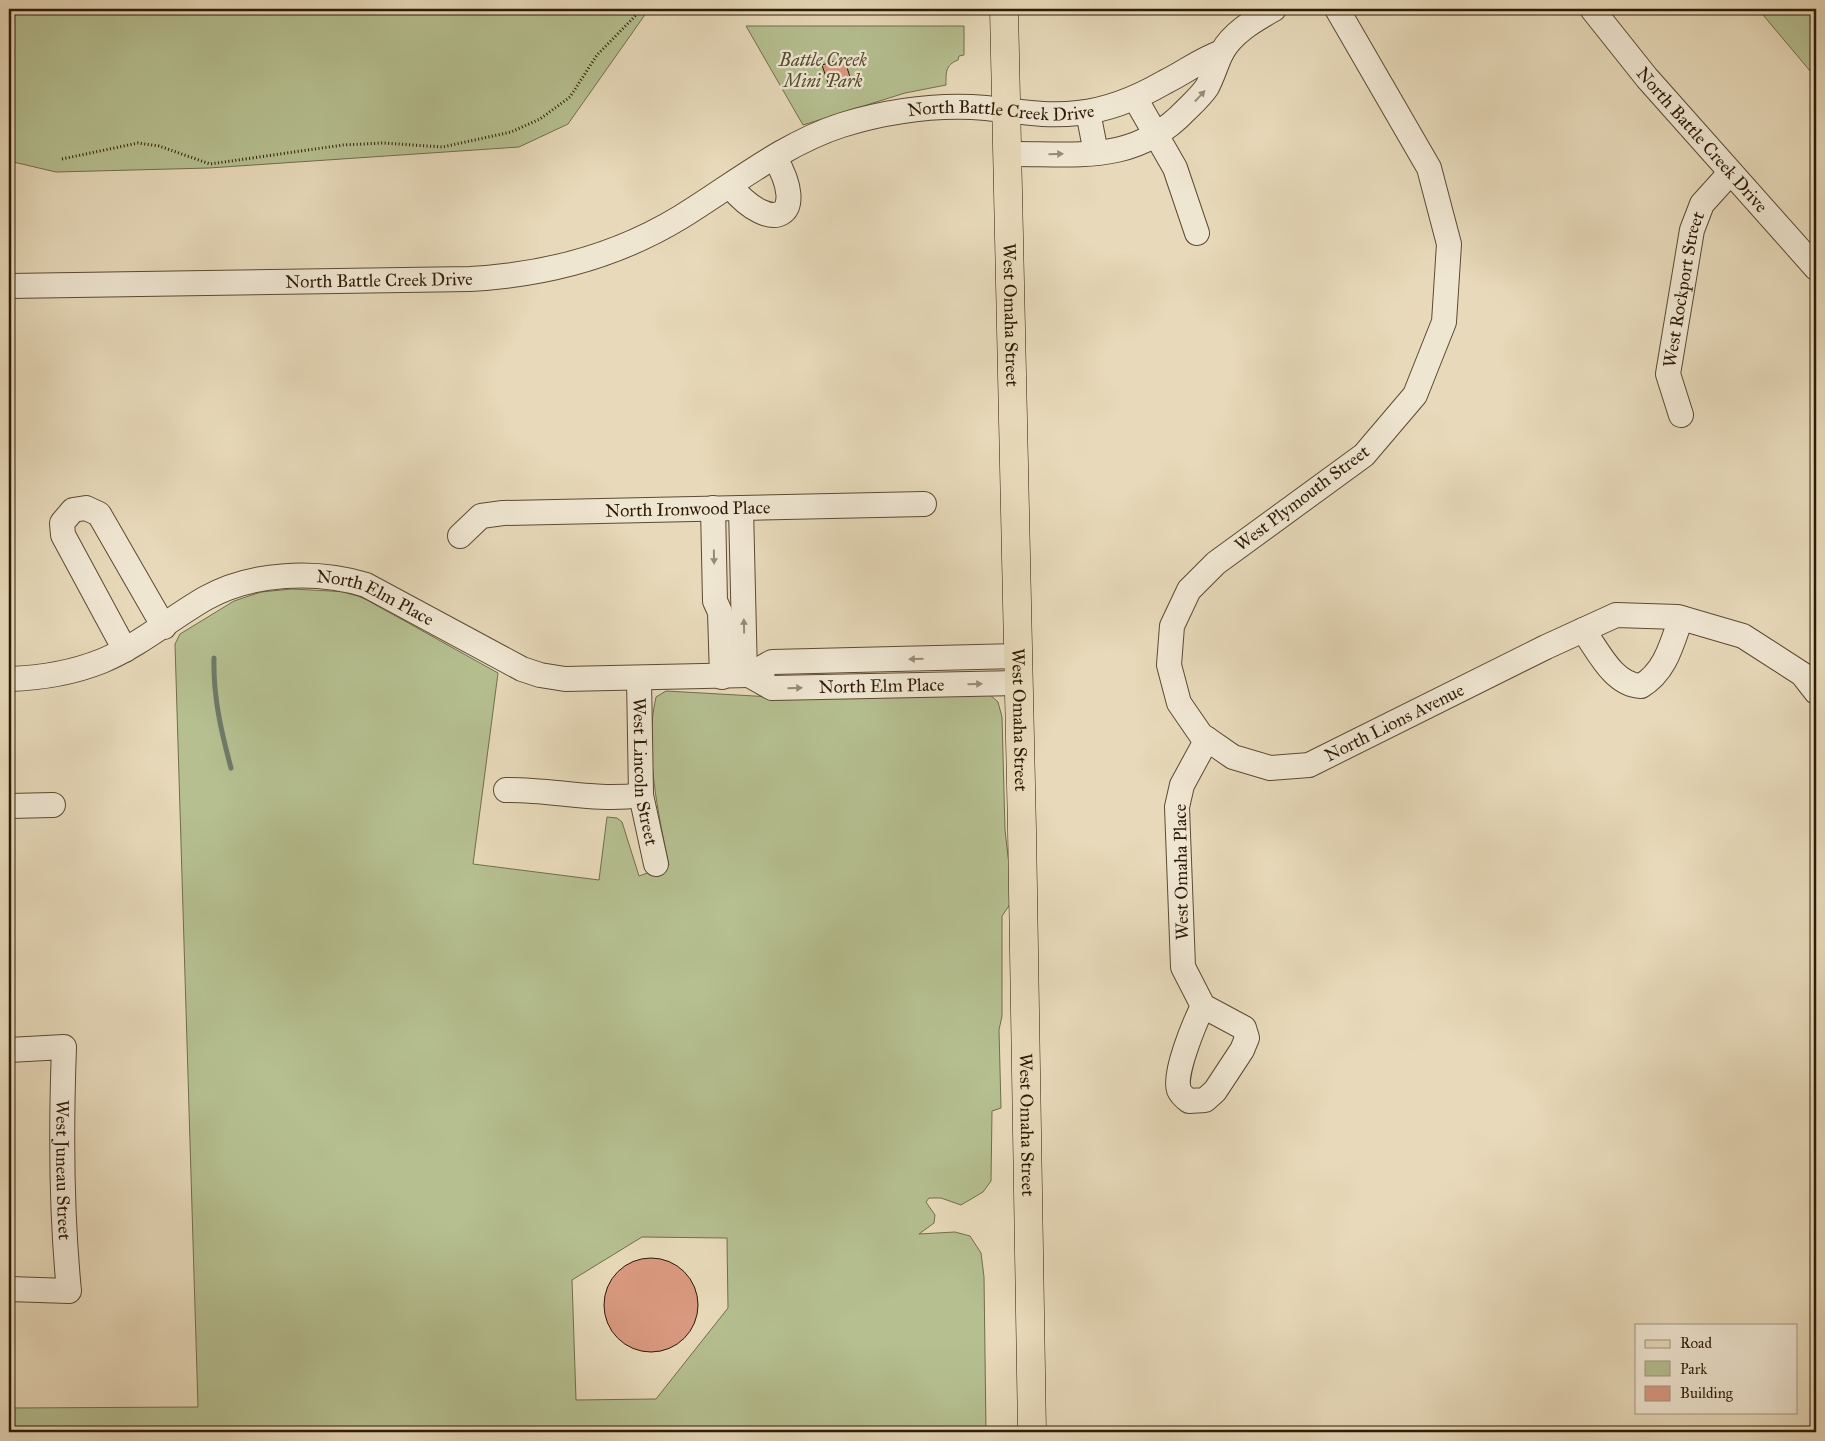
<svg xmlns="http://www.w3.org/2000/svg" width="1825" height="1441" font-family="'IM FELL Great Primer',serif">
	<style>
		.green { fill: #b5bf90; stroke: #726d4b; fill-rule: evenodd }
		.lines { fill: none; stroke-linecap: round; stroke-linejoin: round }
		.stream { stroke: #6d7a69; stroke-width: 5 }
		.building { fill: #d99980; stroke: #2e1b06 }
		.minor-casing { stroke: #5c4a33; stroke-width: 26 }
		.major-casing { stroke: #2e1b06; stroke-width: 29 }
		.path { stroke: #2e1b06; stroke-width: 3; stroke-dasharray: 1 2.5; stroke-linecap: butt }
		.minor { stroke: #efe6d2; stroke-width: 24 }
		.major { stroke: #e7d9b9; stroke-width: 28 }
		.oneway { fill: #988b76 }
		.labels { text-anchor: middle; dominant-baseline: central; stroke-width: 4.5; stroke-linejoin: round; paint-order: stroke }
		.park-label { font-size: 18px; font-style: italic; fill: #564c2f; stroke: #efe6d2 }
		.street-label { font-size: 18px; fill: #2e1b06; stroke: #efe6d2 }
	</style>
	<rect width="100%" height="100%" fill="#e7d9b9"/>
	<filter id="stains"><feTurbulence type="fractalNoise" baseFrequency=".004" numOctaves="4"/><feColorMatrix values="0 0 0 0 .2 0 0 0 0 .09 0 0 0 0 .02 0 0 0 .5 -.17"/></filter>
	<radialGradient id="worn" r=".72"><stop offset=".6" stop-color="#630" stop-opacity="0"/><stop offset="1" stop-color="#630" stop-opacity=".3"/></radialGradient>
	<!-- green -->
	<path class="green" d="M 9,9 L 649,9 L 568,124 L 519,147 L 209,168 L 56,172 L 9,161 Z
		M 1758,9 L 1816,9 L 1816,78 Z
		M 746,26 L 964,26 L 964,55 L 959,56 L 958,60 C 945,65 946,73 946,85 L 905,93 L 803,125 Z
		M 292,589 L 349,592 L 367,600 L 498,673 L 473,864 L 599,880 L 607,817 L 617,818 L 622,822 L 639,876 L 669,865 C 658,813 644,749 656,697 L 666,691 L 772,697 L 989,694 L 998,702 L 1002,717 L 1005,830 L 1013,900 L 1002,916 L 1002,1016 L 999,1030 L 1001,1108 L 992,1111 L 991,1181 L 983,1192 L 961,1205 L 941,1198 L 929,1198 L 926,1202 L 935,1215 L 934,1223 L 919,1234 L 955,1232 L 970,1236 L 981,1253 L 984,1277 L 986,1432 L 9,1432 L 9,1408 L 198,1407 L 175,644 L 180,634 L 234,601 L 261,592 ZM 642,1237 L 727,1238 L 728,1308 L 656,1399 L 576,1400 L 572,1280 Z"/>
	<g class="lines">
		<!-- stream -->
		<path class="stream" d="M 214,658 C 213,696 221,731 231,768"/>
	</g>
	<!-- building -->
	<path class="building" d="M 844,58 L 851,80 L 829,86 L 822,65 Z
		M604 1305a47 47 0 1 1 94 0a47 47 0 1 1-94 0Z"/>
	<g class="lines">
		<defs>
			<g id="minor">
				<path id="s1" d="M 1337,9 L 1429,168 L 1449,244 L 1444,322 L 1415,395 L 1364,455 L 1216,563 L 1189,590 L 1172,626 L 1169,665 L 1179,703 L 1201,735 L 1207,739 L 1233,757 L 1270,768 L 1309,765 L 1546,647 L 1616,615 L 1678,617 L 1743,636 L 1802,674 L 1816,692"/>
				<path id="s2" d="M 1592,9 L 1647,78 L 1816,268"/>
				<path d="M 1135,98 L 1175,168 L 1197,233"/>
				<path d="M 1088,112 L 1096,153"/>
				<path d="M 1007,154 C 1077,153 1134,165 1186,110 C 1193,103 1201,96 1207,87 C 1213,76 1216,64 1222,52 C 1233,32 1255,20 1274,9"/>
				<path d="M 730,186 C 773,237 809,216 775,158"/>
				<path id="s3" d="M 9,286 L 470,279 C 544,275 617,256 681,217 C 733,185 783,144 842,125 C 888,111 937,104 986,108 C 1017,111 1046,117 1078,113 C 1108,110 1139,97 1165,82 C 1187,71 1198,61 1222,52"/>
				<path id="s4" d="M 1681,415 L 1668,374 L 1692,230 L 1702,204 L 1730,173"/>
				<path d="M 713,508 L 715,601 L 720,612 L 722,677"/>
				<path d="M 741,508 L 745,675"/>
				<path id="s5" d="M 460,536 L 481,516 L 503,513 L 924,504"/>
				<path d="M 1583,630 C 1598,650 1613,685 1641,686 C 1666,671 1672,643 1681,618"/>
				<path d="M 125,650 L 63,535 L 62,523 L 73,510 L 86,508 L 99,514 L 164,627"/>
				<path id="s6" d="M 749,675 L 772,688 L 1018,683"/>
				<path id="s7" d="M 639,678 L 641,795 L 656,864"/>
				<path id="s8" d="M 9,679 C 41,678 72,673 102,661 C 140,645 171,618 206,598 C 252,572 317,570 366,585 L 522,669 L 540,675 L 565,679 L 749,675 L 772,662 L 1018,656"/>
				<path d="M 506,790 C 552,789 595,802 641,795"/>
				<path d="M 9,806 L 53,805"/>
				<path d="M 1203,1006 C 1195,1022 1173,1074 1179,1090 C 1181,1095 1185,1098 1189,1101 L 1205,1100 L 1215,1091 L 1242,1050 L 1247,1038 L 1244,1028 L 1203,1006 L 1183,967 L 1177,807 L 1182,785 L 1207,739"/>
				<path id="s9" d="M 9,1050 L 64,1047 C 61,1128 61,1211 69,1291 L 9,1289"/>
			</g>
			<g id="major">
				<path id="s10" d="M 1004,9 L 1022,830 L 1032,1432"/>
			</g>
		</defs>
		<!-- minor casing -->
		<use href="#minor" class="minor-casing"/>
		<!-- major casing -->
		<use href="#major" class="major-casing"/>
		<!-- path -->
		<path class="path" d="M 62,159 L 138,143 L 159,146 L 210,164 L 343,145 L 383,143 L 443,147 L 511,132 L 540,119 L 570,97 L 597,55 L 642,9"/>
		<!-- minor -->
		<use href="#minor" class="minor"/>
		<!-- major -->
		<use href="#major" class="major"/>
	</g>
	<!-- one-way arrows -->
	<defs><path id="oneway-solid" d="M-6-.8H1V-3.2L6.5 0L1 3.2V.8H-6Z" transform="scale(1.25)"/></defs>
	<g class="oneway">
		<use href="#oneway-solid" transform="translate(1200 96) rotate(-47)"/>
		<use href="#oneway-solid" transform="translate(1056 154) rotate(-1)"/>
		<use href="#oneway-solid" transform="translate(714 557) rotate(89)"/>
		<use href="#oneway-solid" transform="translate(744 626) rotate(-91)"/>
		<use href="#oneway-solid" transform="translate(916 659) rotate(179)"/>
		<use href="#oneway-solid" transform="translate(975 684) rotate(-1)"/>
		<use href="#oneway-solid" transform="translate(795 688) rotate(-1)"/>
	</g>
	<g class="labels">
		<!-- park labels -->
		<g class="park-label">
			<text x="823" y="60">Battle Creek<tspan x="823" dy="21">Mini Park</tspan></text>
		</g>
		<!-- street labels -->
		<g class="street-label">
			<text stroke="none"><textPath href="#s3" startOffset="1030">North Battle Creek Drive</textPath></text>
			<text stroke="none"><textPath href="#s2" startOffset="171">North Battle Creek Drive</textPath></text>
			<text stroke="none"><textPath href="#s3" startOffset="370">North Battle Creek Drive</textPath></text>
			<text stroke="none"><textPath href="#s4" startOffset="129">West Rockport Street</textPath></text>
			<text stroke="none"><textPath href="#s10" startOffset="306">West Omaha Street</textPath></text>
			<text transform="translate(1302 498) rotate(-37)">West Plymouth Street</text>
			<text stroke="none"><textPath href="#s5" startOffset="236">North Ironwood Place</textPath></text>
			<text stroke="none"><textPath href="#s8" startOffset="394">North Elm Place</textPath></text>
			<text stroke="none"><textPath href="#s6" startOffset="136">North Elm Place</textPath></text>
			<text stroke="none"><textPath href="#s10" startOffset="711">West Omaha Street</textPath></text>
			<text stroke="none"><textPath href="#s1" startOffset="1088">North Lions Avenue</textPath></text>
			<text stroke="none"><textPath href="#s7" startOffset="94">West Lincoln Street</textPath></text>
			<text transform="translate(1181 872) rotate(-91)">West Omaha Place</text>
			<text stroke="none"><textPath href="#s10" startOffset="1116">West Omaha Street</textPath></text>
			<text stroke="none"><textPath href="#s9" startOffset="178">West Juneau Street</textPath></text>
		</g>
	</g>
	<!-- margin -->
	<rect width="1825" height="1441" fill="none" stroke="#e7d9b9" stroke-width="30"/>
	<rect x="10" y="10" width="1805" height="1421" fill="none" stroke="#2e1b06" stroke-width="2.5"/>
	<rect x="15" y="15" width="1795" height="1411" fill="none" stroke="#2e1b06"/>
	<!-- legend -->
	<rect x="1635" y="1324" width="162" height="90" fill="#efe6d2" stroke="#a29580"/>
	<rect x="1645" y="1340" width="25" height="8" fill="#e7d9b9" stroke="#a29580"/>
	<text x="1680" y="1348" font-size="15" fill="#2e1b06">Road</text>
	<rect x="1645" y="1361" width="25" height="15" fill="#b5bf90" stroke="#a29580"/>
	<text x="1680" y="1374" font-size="15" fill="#2e1b06">Park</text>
	<rect x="1645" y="1386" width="25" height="15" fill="#d99980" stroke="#a29580"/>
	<text x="1680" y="1398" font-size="15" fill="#2e1b06">Building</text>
	<rect width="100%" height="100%" filter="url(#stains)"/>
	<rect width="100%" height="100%" fill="url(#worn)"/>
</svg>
